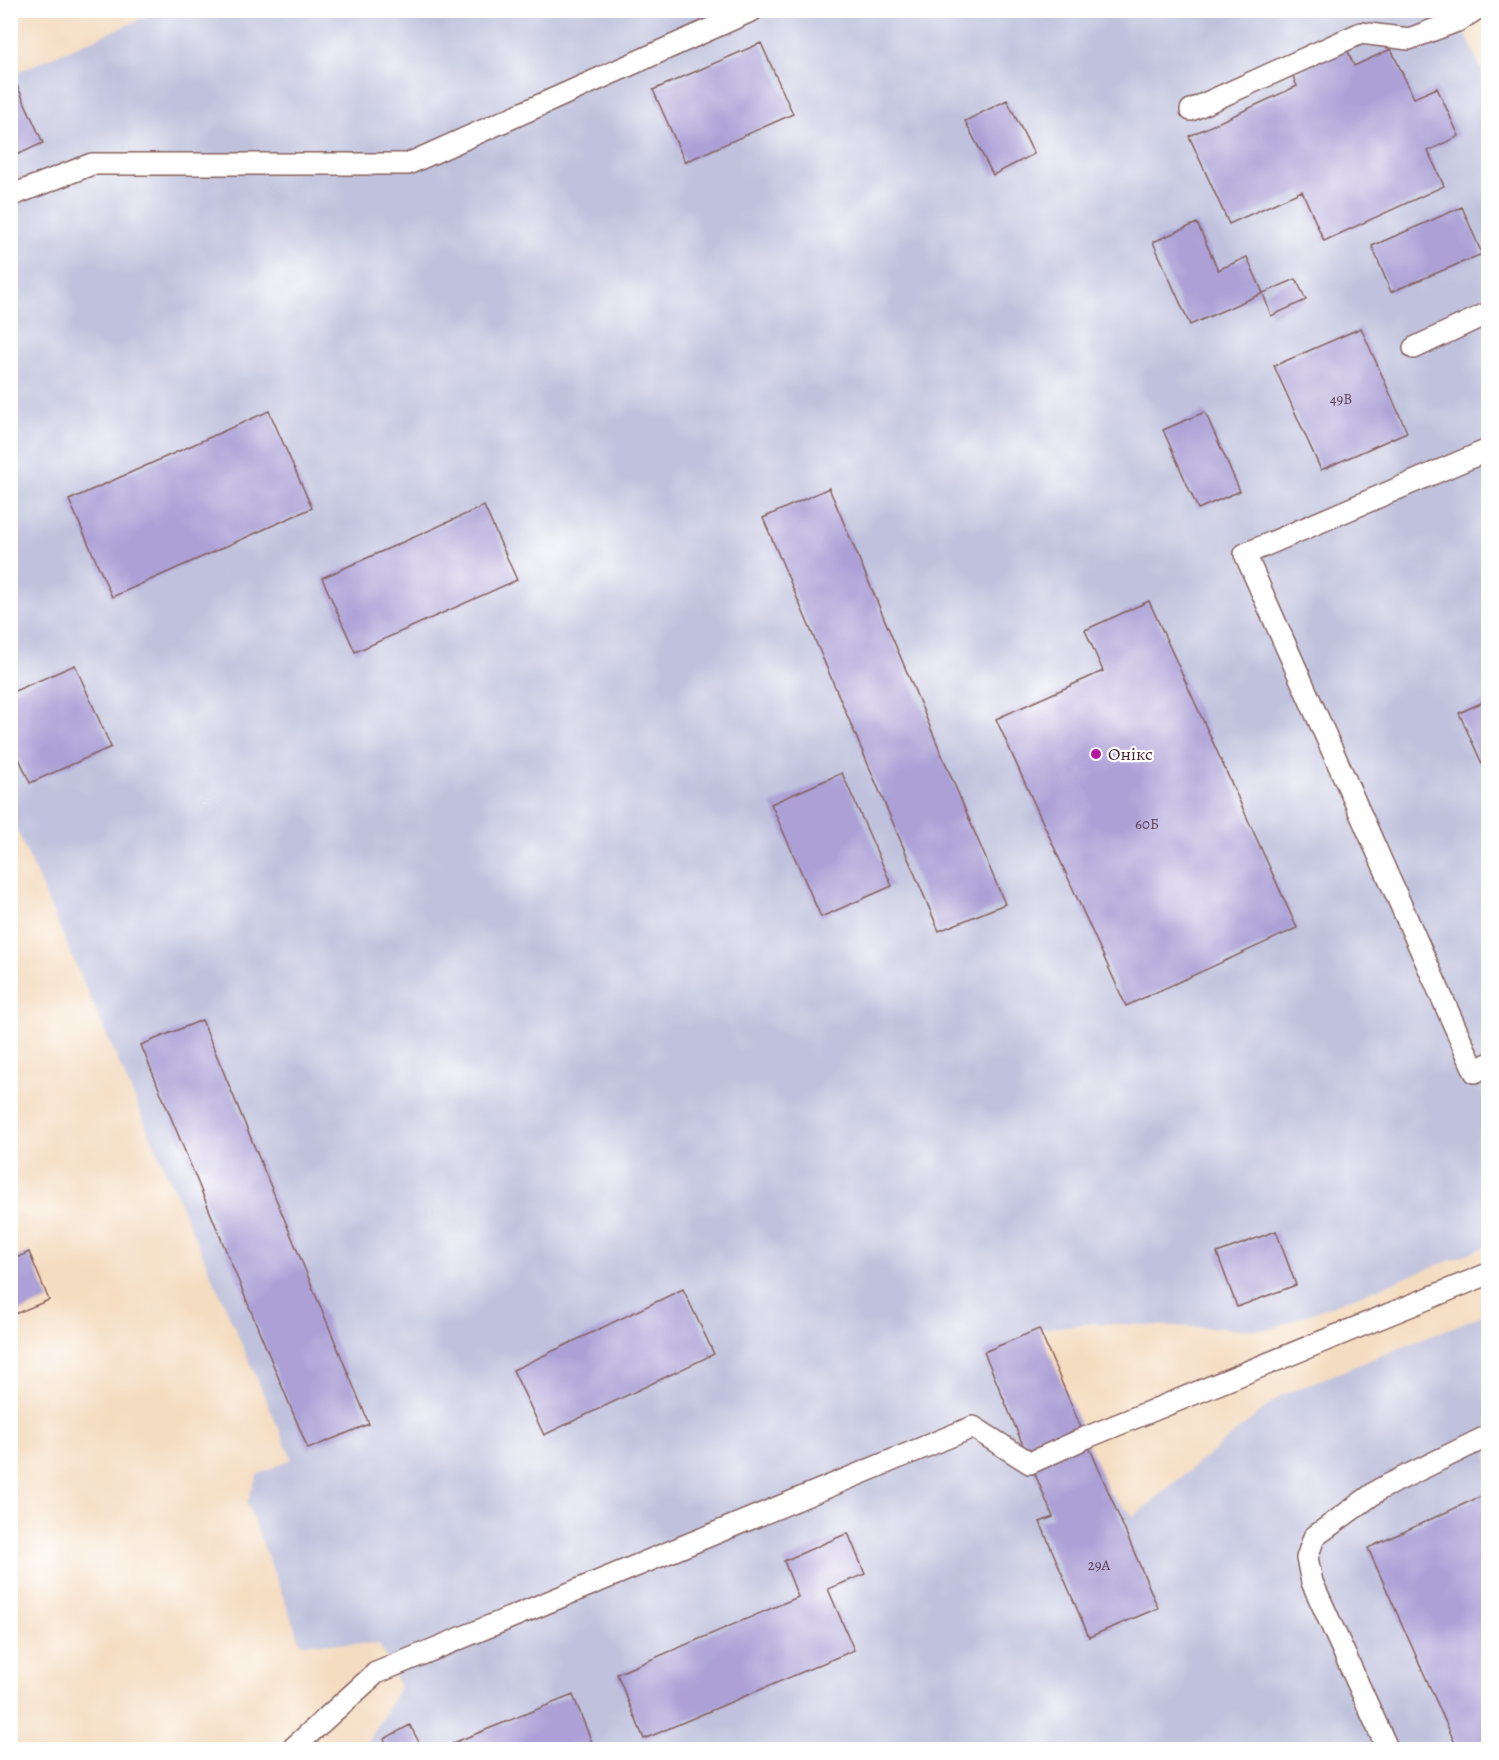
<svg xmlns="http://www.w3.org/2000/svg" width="1499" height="1760" font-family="Alegreya,serif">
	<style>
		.industrial { fill: #c0c2dd }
		.building { fill: #aca0d6 }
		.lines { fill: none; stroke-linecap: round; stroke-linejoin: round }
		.lane-casing { stroke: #86615f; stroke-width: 24 }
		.lane { stroke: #fff; stroke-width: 21 }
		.poi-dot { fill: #b5179e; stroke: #fff; stroke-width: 2 }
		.labels { text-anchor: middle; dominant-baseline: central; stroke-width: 4.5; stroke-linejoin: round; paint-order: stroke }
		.number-label { font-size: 15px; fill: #623f56 }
		.poi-label { font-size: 18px; fill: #4a1f2b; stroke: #fff; text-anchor: start }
	</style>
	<rect width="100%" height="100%" fill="#fff"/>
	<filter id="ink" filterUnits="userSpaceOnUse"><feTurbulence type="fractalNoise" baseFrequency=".0167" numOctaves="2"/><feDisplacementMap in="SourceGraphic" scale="12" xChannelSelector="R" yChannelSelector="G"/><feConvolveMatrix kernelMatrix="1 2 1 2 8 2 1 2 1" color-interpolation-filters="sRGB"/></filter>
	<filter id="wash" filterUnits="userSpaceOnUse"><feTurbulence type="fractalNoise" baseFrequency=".008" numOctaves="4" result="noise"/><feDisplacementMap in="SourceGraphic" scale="24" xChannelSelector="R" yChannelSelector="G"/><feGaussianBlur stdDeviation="1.35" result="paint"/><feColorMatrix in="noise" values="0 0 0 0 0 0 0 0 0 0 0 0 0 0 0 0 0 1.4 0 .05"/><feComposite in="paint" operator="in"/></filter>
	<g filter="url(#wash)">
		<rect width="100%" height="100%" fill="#f4dcc0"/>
		<!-- industrial -->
		<path class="industrial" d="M 162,10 L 1456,11 L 1488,85 L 1488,1246 L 1268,1330 L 1094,1323 L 1039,1329 L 1108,1492 L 1134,1516 L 1280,1396 L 1488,1313 L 1488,1749 L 364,1749 L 400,1687 L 379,1644 L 301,1643 L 247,1503 L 257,1475 L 292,1459 L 11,817 L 10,75 Z"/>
		<g id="blocks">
			<!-- building -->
			<path class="building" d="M 761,43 L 793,114 L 685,162 L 653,90 Z
				M 1347,49 L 1354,66 L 1391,49 L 1414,98 L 1437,88 L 1459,136 L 1428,151 L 1444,186 L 1324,241 L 1302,191 L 1229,224 L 1189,136 L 1297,86 L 1292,74 Z
				M 15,81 L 43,143 L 10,158 L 10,83 Z
				M 1007,100 L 1034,154 L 993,175 L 965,121 Z
				M 1462,207 L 1482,254 L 1391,292 L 1372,246 Z
				M 1197,223 L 1218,270 L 1247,257 L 1263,293 L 1190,325 L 1153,242 Z
				M 1296,279 L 1306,300 L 1271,316 L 1263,293 Z
				M 1361,328 L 1407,432 L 1321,470 L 1274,366 Z
				M 269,411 L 312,508 L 112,597 L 69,500 Z
				M 1205,412 L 1240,491 L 1198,509 L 1163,430 Z
				M 829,488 L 1005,904 L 939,931 L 763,518 Z
				M 484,506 L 517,580 L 355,652 L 322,578 Z
				M 1149,601 L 1297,928 L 1126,1006 L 996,719 L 1103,671 L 1085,630 Z
				M 75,665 L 111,747 L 30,783 L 10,738 L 10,693 Z
				M 1488,700 L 1488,777 L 1459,713 Z
				M 842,773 L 892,886 L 821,917 L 771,804 Z
				M 202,1020 L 369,1424 L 308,1449 L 141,1045 Z
				M 1276,1231 L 1296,1285 L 1237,1307 L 1217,1253 Z
				M 29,1252 L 49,1300 L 10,1316 L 10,1261 Z
				M 683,1289 L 714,1354 L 544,1435 L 513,1370 Z
				M 1039,1329 L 1158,1608 L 1089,1637 L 1040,1522 L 1053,1517 L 984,1352 Z
				M 1488,1493 L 1488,1750 L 1458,1750 L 1368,1548 Z
				M 848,1533 L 865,1574 L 828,1589 L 854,1650 L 644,1739 L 617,1674 L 798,1597 L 784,1561 Z
				M 573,1695 L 595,1750 L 456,1750 L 453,1743 Z
				M 410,1725 L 422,1748 L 389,1750 L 384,1739 Z"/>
		</g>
	</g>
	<g filter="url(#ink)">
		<use href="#blocks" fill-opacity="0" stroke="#86615f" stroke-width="1.5"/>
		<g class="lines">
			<defs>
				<path id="lane" d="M 1191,110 L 1361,33 L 1409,39 L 1460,20 L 1475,10
					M 10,196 L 92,164 L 408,164 L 753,10
					M 1414,348 L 1488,313
					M 1488,450 L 1245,554 L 1475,1072 L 1488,1064
					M 291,1750 L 376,1673 L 973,1427 L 1030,1463 L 1085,1438 L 1488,1274
					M 1388,1750 L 1312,1582 L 1307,1558 L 1314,1537 L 1380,1489 L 1488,1436"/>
			</defs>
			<!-- lane casing -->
			<use href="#lane" class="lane-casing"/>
			<!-- lane -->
			<use href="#lane" class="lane"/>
		</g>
	</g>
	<!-- markers -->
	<circle class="poi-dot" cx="1096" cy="754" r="6"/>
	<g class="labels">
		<!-- number labels -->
		<g class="number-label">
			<text x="1341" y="399">49В</text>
			<text x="1147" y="824">60Б</text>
			<text x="1099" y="1565">29А</text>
		</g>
		<!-- poi labels -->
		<g class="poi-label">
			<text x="1108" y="754">Онікс</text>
		</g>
	</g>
	<!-- margin -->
	<rect width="1499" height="1760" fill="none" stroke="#fff" stroke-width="36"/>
</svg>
